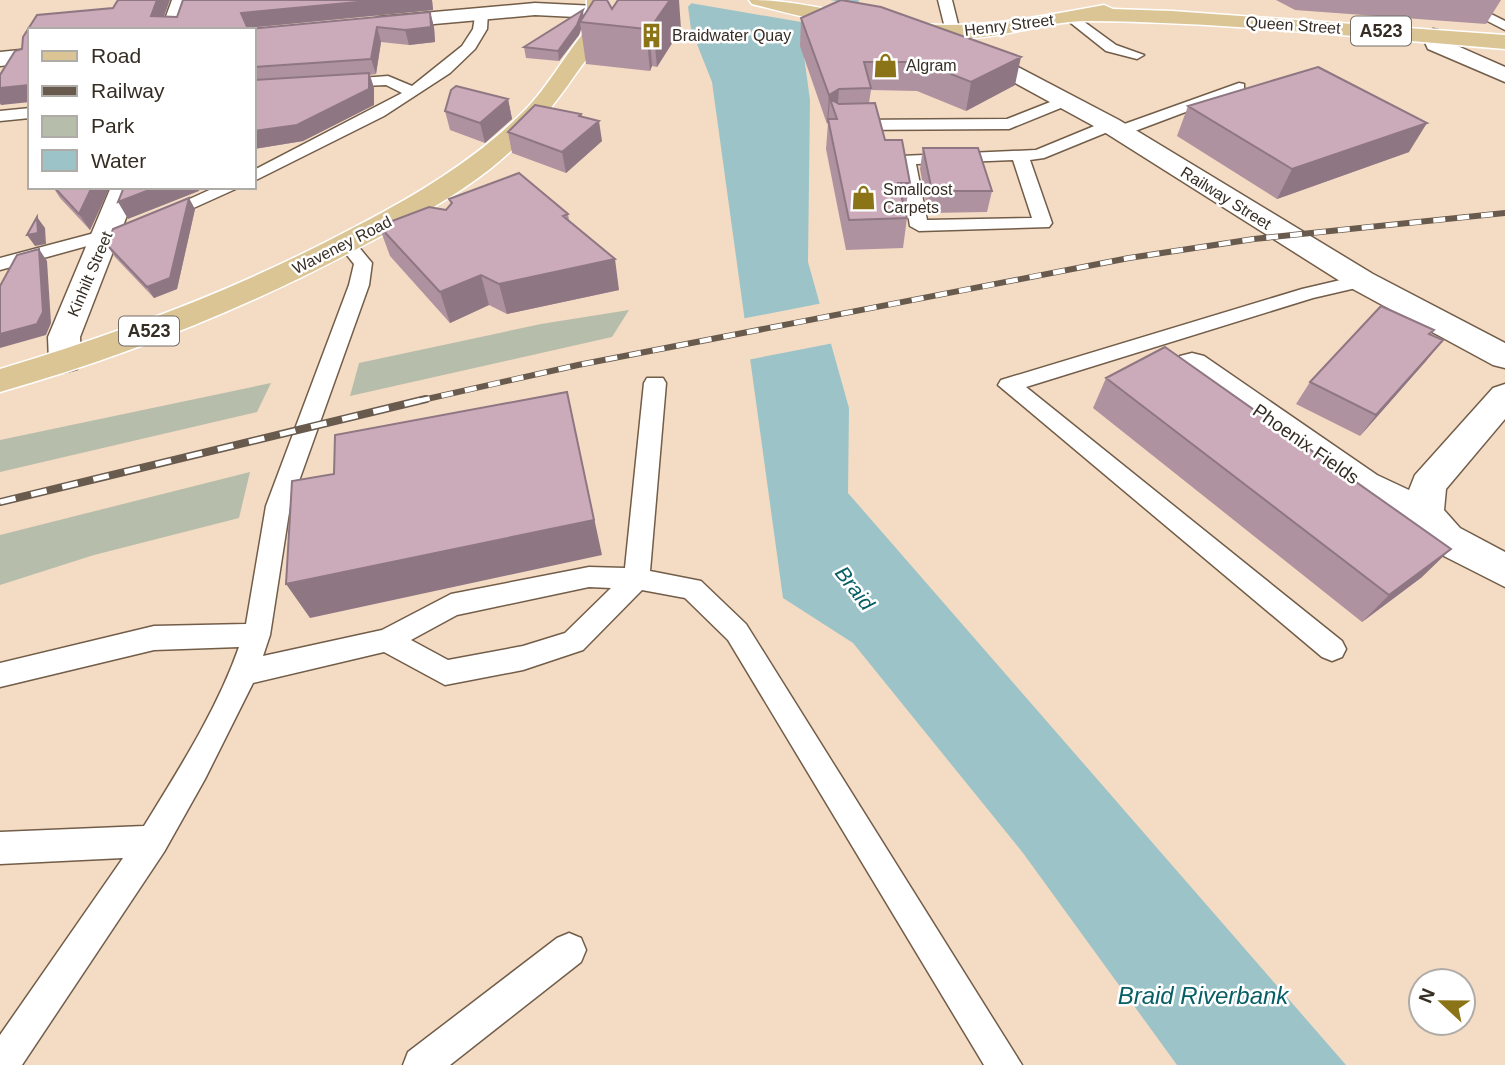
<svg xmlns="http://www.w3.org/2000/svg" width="1505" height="1065" font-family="Helvetica,sans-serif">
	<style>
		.green { fill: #b6bdaa }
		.water { fill: #9cc4c8 }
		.pier { fill: #f4dbc4 }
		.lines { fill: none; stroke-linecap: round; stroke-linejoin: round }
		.lane-casing { stroke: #725d49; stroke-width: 3 }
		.street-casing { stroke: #725d49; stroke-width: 3 }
		.primary-casing { stroke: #fff; stroke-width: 3 }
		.lane { fill: #fff; fill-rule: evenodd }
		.street { fill: #fff; fill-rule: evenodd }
		.primary { fill: #dcc595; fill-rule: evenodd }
		.rail-far1-casing { stroke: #685b4e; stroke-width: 6 }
		.rail-casing { stroke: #685b4e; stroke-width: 8 }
		.rail-far1 { stroke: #fff; stroke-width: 4.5; stroke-dasharray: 12; stroke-linecap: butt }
		.rail { stroke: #fff; stroke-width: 5; stroke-dasharray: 16; stroke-linecap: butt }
		.wall { fill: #af929f }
		.shaded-wall { fill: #8e7782 }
		.building { fill: #cbaab9; stroke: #8e7782; stroke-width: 2 }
		.labels { text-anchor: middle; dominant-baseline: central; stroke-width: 5; stroke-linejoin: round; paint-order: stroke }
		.far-street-label { font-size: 16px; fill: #362d24; stroke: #fff }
		.far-poi-label { font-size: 16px; fill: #362d24; stroke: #fff; text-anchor: start }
		.shield { fill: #fff; stroke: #726c66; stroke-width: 2 }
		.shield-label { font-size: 18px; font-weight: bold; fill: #362d24 }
		.street-label { font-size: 19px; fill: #362d24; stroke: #fff }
		.water-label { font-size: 21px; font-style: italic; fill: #075e65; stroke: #fff }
		.near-water-label { font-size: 24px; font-style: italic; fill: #075e65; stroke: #fff }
	</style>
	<rect width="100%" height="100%" fill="#f4dbc4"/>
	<!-- green -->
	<path class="green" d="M 629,310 L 612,337 L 350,396 L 359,363 L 541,324 Z
		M 271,383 L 257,412 L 0,472 L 0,440 Z
		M 250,472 L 239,518 L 94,555 L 0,585 L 0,535 Z"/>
	<!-- water -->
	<path class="water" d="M 694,0 L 859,0 L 858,4 L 802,41 L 810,100 L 808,262 L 849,408 L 848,493 L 1346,1065 L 1177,1065 L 1023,853 L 853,643 L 783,598 L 712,82 L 691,29 L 688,7 Z"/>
	<!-- pier -->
	<path class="pier" d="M 690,0 L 830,0 L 861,6 L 803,25 L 801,22 L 690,3 Z
		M 823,303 L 834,343 L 747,360 L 741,319 Z"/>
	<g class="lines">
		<defs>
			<path id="lane" d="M 938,0 L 952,0 L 960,32 L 958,35 L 946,32 Z
				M 1446,0 L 1463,0 L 1505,21 L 1505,30 Z
				M 476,10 L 488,13 L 487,29 L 475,49 L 450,73 L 384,116 L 254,181 L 254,170 L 402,93 L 386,85 L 339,87 L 332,83 L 334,80 L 388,76 L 412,86 L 462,46 L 473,29 Z
				M 1072,13 L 1116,45 L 1144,55 L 1137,59 L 1106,51 L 1067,20 L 1065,17 Z
				M 1239,83 L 1244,84 L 1244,90 L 1127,134 L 1115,134 L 1115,129 L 1044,158 L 1030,160 L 1052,223 L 1049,227 L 919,231 L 910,226 L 899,159 L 901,156 L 1036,150 L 1104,122 L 1116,122 L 1116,127 ZM 1013,160 L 1032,218 L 927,220 L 916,164 Z
				M 1068,95 L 1076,100 L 1073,103 L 1009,129 L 848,130 L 840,125 L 848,120 L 1007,119 Z
				M 30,108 L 30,118 L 0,121 L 0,111 Z
				M 216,187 L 240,187 L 167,220 L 161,221 L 152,216 Z
				M 121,226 L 127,227 L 130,231 L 127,235 L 0,270 L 0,258 Z
				M 347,239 L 353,240 L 372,263 L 369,285 L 290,506 L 270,635 L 263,656 L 382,630 L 451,594 L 589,567 L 625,568 L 644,383 L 647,378 L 663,378 L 666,383 L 650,571 L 701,581 L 746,624 L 1022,1065 L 984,1065 L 728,640 L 685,598 L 642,590 L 583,650 L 523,670 L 445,685 L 384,652 L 253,683 L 205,779 L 164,852 L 22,1065 L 0,1065 L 0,1035 L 123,858 L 0,864 L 0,832 L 144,826 C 179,769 217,710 239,647 L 154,650 L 0,687 L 0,663 L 154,626 L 246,624 L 266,506 L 349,285 L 354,264 L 338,244 ZM 589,587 L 611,588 L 565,633 L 523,646 L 448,660 L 411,640 L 457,615 Z
				M 1362,275 L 1372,281 L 1369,285 L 1313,298 L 1026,387 L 1342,641 L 1346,649 L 1342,657 L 1332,661 L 1322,657 L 998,385 L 1001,380 L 1302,289 Z
				M 569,933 L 581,938 L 586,950 L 581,962 L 450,1065 L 403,1065 L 408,1052 L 557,938 Z"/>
			<path id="street" d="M 172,0 L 192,0 L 183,30 L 161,30 Z
				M 535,3 L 596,6 L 606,12 L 596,18 L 535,15 L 378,29 L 367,23 L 378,17 Z
				M 1433,29 L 1441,31 L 1446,40 L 1453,44 L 1505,67 L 1505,82 L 1428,49 L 1422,36 Z
				M 972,43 L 1119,120 L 1373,274 L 1505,343 L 1505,368 L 1493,365 L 1351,288 L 1101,130 L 964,55 L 961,50 L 964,45 Z
				M 30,49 L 30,63 L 0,66 L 0,52 Z
				M 111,187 L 138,187 L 80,337 L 81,361 L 77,369 L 65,372 L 53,369 L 49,361 L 48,337 Z
				M 1192,353 L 1204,356 L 1377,475 L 1409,490 L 1415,475 L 1493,388 L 1505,384 L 1505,419 L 1446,489 L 1444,510 L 1460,528 L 1505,552 L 1505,587 L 1432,550 L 1412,524 L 1351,495 L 1180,372 L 1176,364 L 1180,356 Z"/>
			<path id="primary" d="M 587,0 L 607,0 C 609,36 595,47 575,75 C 551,110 524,142 490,169 C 453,198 410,221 368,243 C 252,306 127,356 0,392 L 0,369 C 120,333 238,289 349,230 C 413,197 475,161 527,108 C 547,87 563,59 581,36 L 587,23 Z
				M 749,0 C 804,0 853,17 907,23 C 974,30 1039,17 1104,5 L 1113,9 L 1172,11 L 1505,35 L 1505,49 C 1366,38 1226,22 1087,21 C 1051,21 1009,36 971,38 C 898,42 823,22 752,4 Z"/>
		</defs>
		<!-- lane casing -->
		<use href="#lane" class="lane-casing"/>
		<!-- street casing -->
		<use href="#street" class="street-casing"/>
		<!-- primary casing -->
		<use href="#primary" class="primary-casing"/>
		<!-- lane -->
		<use href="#lane" class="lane"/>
		<!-- street -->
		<use href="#street" class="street"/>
		<!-- primary -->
		<use href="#primary" class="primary"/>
		<defs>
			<path id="rail-far1" d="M 418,401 L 578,365 L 1129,258 L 1254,239 L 1505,213"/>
			<path id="rail" d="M 0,502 L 426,399"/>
		</defs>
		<!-- rail-far1 casing -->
		<use href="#rail-far1" class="rail-far1-casing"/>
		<!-- rail casing -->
		<use href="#rail" class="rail-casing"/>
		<!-- rail-far1 -->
		<use href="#rail-far1" class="rail-far1"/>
		<!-- rail -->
		<use href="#rail" class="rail"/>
	</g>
	<!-- wall -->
	<path class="wall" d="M 183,0 L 432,0 L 433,10 L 247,28 L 248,29 L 430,12 L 434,27 L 435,42 L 409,45 L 381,42 L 376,74 L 370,75 L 374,88 L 374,105 L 303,141 L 254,149 L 254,30 L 1,105 L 0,103 L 0,75 L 22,49 L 164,17 L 177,17 Z
		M 1276,0 L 1501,0 L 1486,24 L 1295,10 Z
		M 612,9 L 681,29 L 657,67 L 652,66 L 650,71 L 586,64 L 581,29 L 579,35 L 559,61 L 526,58 L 524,47 L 584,16 Z
		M 801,18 L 1015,85 L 966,111 L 917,91 L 871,90 L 869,103 L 885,140 L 910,183 L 905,211 L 907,218 L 903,248 L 846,250 L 826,149 L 828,123 L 827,124 L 800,46 Z
		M 508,99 L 512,119 L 485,143 L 450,130 L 445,111 Z
		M 1188,106 L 1409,152 L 1277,199 L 1177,136 Z
		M 581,114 L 582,116 L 602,141 L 566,173 L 512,153 L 508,132 Z
		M 923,148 L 992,191 L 987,212 L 928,213 L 920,169 Z
		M 53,187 L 110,187 L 90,230 L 60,198 Z
		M 449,199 L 568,214 L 569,220 L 619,290 L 507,314 L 489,305 L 450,323 L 390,256 L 379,226 L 446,210 L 451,204 Z
		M 195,209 L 177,289 L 154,298 L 114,256 L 107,245 Z
		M 1434,330 L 1430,334 L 1426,361 L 1360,436 L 1296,404 L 1310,382 Z
		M 1106,378 L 1422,577 L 1362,622 L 1093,408 Z"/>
	<!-- shaded-wall -->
	<path class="shaded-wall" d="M 157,0 L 170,0 L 159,30 L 151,16 Z
		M 379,0 L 432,0 L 433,10 L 247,28 L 241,13 Z
		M 670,0 L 679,0 L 681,29 L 657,67 L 653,24 Z
		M 583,10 L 584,20 L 580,22 L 581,29 L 579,35 L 559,61 L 558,51 Z
		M 430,12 L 434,27 L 435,42 L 409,45 L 405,30 Z
		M 649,24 L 652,66 L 650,71 L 646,29 Z
		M 377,27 L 381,42 L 376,74 L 371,59 Z
		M 1021,57 L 1015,85 L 966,111 L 971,82 Z
		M 369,73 L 374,88 L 374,105 L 303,141 L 254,149 L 254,131 Z
		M 30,85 L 30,102 L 1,105 L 0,103 L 0,88 Z
		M 839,89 L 837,117 L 830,99 L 828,122 L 828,119 L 827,124 L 829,95 Z
		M 508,99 L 512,119 L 485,143 L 480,123 Z
		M 581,114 L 584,133 L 599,121 L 602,141 L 566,173 L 562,152 L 579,116 Z
		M 1427,123 L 1409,152 L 1277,199 L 1292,169 Z
		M 92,187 L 110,187 L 90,230 L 79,214 Z
		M 157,187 L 200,187 L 199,191 L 128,219 L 118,202 Z
		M 189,198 L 195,209 L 177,289 L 154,298 L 147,287 Z
		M 37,217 L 45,228 L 46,244 L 35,246 L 27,235 Z
		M 39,249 L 47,261 L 51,323 L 46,335 L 0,348 L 0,334 Z
		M 615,259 L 619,290 L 507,314 L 499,284 Z
		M 481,275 L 489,305 L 450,323 L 440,292 Z
		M 1443,340 L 1426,361 L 1360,436 L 1376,415 Z
		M 567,392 L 602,555 L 310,618 L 286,584 Z
		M 1451,549 L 1422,577 L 1362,622 L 1389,595 Z"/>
	<!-- building -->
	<path class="building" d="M 118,0 L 157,0 L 151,16 L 177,17 L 183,0 L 379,0 L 241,13 L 248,29 L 430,12 L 431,27 L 405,30 L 377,27 L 371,59 L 254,67 L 254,30 L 30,30 L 30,85 L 0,88 L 0,75 L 15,51 L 22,49 L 23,37 L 37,15 L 113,8 Z
		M 594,0 L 607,0 L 612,9 L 618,0 L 670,0 L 653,24 L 649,24 L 646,29 L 580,22 Z
		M 841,0 L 881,7 L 1021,57 L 971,82 L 921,62 L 864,62 L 871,88 L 839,89 L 829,95 L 801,18 Z
		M 583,10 L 577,25 L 558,51 L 524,47 Z
		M 1318,67 L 1427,123 L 1292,169 L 1188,106 Z
		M 369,73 L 369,89 L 297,125 L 254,131 L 254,80 Z
		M 456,86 L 508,99 L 480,123 L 445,111 L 451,90 Z
		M 830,99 L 839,104 L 875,103 L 885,140 L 902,140 L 910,183 L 898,183 L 907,218 L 849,220 L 828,119 L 837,119 Z
		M 535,105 L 581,114 L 579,116 L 599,121 L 562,152 L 508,132 Z
		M 923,148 L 978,148 L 992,191 L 932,191 Z
		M 519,173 L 568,214 L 563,216 L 615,259 L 499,284 L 481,275 L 440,292 L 379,226 L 429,207 L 446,210 L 452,203 L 449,199 Z
		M 54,187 L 92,187 L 79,214 Z
		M 124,187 L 157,187 L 118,202 Z
		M 189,198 L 170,278 L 147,287 L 107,245 L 113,229 Z
		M 37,217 L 38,233 L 27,235 Z
		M 39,249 L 43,312 L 37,324 L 0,334 L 0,286 L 17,255 Z
		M 1381,306 L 1434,330 L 1429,334 L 1443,340 L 1376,415 L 1310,382 Z
		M 1165,347 L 1451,549 L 1389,595 L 1106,378 Z
		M 567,392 L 594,520 L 286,584 L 292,481 L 334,474 L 335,435 Z"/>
	<!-- icons -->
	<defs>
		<symbol id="building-bare" viewBox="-9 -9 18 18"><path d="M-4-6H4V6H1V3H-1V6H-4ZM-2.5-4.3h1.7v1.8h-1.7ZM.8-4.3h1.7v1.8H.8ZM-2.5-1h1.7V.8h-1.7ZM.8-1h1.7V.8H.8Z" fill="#8b7417" stroke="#fff" stroke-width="2.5" paint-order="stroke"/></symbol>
		<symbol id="shop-bare" viewBox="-9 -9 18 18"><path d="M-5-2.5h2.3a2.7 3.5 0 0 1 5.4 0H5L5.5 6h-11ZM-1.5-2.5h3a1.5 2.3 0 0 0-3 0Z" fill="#8b7417" stroke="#fff" stroke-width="2.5" paint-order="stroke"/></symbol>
	</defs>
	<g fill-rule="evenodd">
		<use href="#building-bare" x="634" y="18" width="35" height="35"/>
		<use href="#shop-bare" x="868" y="48" width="35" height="35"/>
		<use href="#shop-bare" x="846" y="180" width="35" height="35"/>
	</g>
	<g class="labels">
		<!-- far-street labels -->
		<g class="far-street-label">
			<text transform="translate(1009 25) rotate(-7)">Henry Street</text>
			<text transform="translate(1293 25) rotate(4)">Queen Street</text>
			<text transform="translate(1226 198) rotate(32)">Railway Street</text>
			<text transform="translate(342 245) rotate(-27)">Waveney Road</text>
			<text transform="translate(90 274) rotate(-67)">Kinhilt Street</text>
		</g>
		<!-- far-poi labels -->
		<g class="far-poi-label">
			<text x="672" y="35">Braidwater Quay</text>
			<text x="906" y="65">Algram</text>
			<text x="883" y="189">Smallcost<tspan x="883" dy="18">Carpets</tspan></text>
		</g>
		<!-- shield labels -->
		<g class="shield">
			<rect x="1351" y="16.5" width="60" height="29" rx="5"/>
			<rect x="119" y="316.5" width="60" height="29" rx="5"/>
		</g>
		<g class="shield-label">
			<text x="1381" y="31">A523</text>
			<text x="149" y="331">A523</text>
		</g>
		<!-- street labels -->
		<g class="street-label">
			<text transform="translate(1306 444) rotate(35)">Phoenix Fields</text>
		</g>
		<!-- water labels -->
		<g class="water-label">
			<text transform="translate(855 588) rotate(52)">Braid</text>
		</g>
		<!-- near-water labels -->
		<g class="near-water-label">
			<text x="1203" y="995">Braid Riverbank</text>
		</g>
	</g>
	<!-- legend -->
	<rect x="28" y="28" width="228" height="161" fill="#ffffff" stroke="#afaba7" stroke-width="2"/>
	<rect x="42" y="51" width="35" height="10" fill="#dcc595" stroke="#afaba7" stroke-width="2"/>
	<text x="91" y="63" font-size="21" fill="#362d24">Road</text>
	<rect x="42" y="86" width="35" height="10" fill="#685b4e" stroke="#afaba7" stroke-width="2"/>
	<text x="91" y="98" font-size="21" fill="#362d24">Railway</text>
	<rect x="42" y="116" width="35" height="21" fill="#b6bdaa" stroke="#afaba7" stroke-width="2"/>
	<text x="91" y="133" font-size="21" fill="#362d24">Park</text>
	<rect x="42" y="150" width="35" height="21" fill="#9cc4c8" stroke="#afaba7" stroke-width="2"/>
	<text x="91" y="168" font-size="21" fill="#362d24">Water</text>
	<!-- north arrow -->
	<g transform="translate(1442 1002) rotate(292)"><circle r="33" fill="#ffffff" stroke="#afaba7" stroke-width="2"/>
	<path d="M0-5L12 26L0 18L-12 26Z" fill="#8b7417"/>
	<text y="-10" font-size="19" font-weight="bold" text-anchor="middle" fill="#362d24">N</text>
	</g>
</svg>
